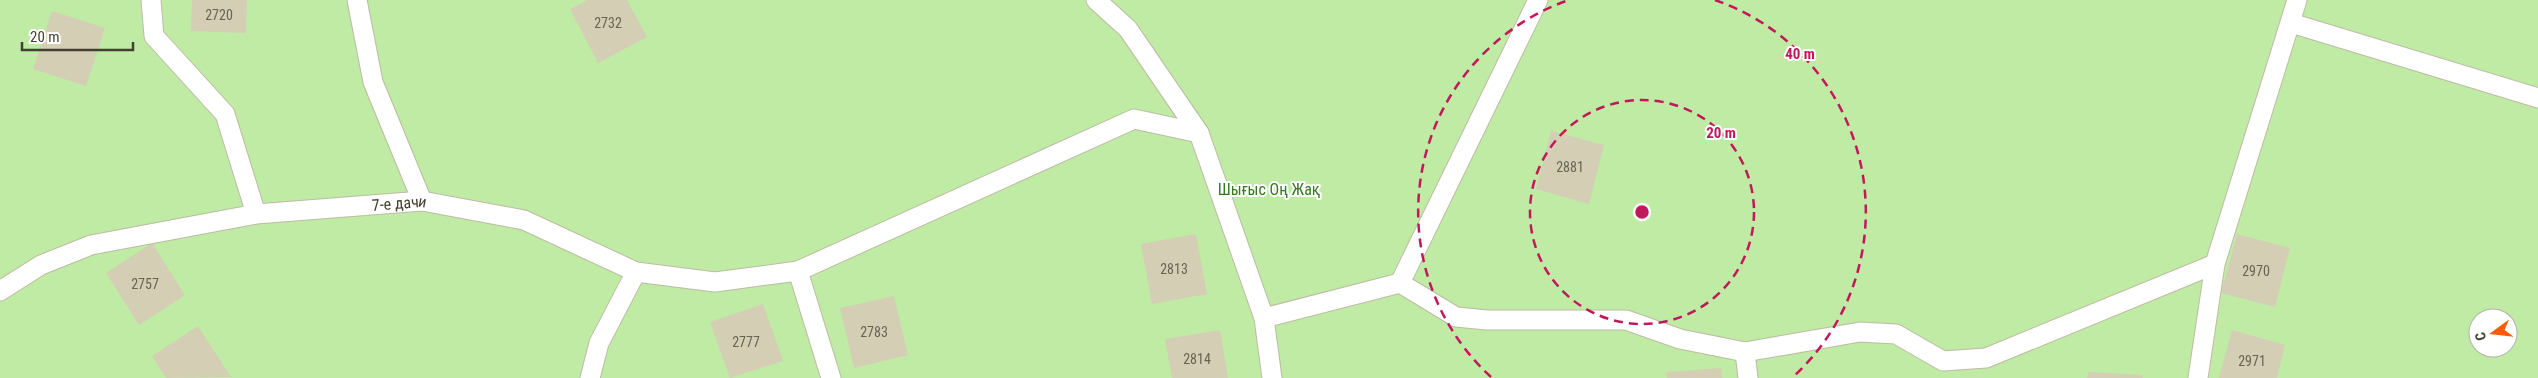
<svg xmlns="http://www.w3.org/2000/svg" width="2538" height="378" font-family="'Roboto Condensed',sans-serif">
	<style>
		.green { fill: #bfeba5; fill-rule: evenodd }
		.building { fill: #d4ceb5 }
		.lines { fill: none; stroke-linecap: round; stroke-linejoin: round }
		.lane-casing { stroke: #bebaa3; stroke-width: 21 }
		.lane { stroke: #fff; stroke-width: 19 }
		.ring { fill: none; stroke: #c2185b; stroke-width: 2.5; stroke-dasharray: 9 6 }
		.labels { text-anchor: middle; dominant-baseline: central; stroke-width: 4; stroke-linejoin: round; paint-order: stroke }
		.number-label { font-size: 14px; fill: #686452 }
		.park-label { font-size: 16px; fill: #337920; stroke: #fff }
		.street-label { font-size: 16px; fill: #444031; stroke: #fff }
		.centre { fill: #c2185b; stroke: #fff; stroke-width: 2.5 }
		.ring-label { font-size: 15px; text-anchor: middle; font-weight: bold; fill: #c2185b; stroke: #fff; stroke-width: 4; stroke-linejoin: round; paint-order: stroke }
	</style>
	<rect width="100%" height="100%" fill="#f2f0e1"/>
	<!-- green -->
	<path class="green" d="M 0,0 L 2538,0 L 2538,378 L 0,378 ZM 2478,318 L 2508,318 L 2508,348 L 2478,348 Z"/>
	<!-- building -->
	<path class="building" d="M 192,0 L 247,0 L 246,33 L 191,31 Z
		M 587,0 L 627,0 L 647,37 L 598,63 L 570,9 Z
		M 52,11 L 105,28 L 86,86 L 33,69 Z
		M 1551,131 L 1604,145 L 1589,204 L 1536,189 Z
		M 1196,234 L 1207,294 L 1152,304 L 1141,244 Z
		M 2237,234 L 2290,248 L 2275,307 L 2221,293 Z
		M 152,243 L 185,295 L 139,325 L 106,273 Z
		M 894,296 L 908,355 L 854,368 L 840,308 Z
		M 763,304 L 783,361 L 730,378 L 710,322 Z
		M 198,326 L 231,377 L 166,378 L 152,356 Z
		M 1220,330 L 1228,378 L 1172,378 L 1165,339 Z
		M 2232,330 L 2285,345 L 2277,378 L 2219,378 Z
		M 1721,368 L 1722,378 L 1667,378 L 1666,372 Z
		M 2088,372 L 2143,375 L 2143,378 L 2087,378 Z"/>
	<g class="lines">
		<defs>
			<g id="lane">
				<path d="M 151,0 L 154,36 L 225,114 L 256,214"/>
				<path d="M 357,0 L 373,82 L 422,201"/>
				<path d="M 1096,0 L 1128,29 L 1199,133"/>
				<path d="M 2291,23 L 2538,98"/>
				<path d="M 798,271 L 831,378"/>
				<path d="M 1400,283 L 1538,0"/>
				<path id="s1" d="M 0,291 L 41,265 L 91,245 L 256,214 L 422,201 L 524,220 L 636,272 L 715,282 L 798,271 L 1134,119 L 1199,133 L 1264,318 L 1272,378"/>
				<path d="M 1264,318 L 1400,283 L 1456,317 L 1487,320 L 1626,320 L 1680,339 L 1745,352 L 1860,332 L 1896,334 L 1943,361 L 1986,358 L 2215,264"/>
				<path d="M 1745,352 L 1748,378"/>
				<path d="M 590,378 L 599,343 L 636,272"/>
				<path d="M 2198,378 L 2215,264 L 2297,0"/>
			</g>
		</defs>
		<!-- lane casing -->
		<use href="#lane" class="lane-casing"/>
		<!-- lane -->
		<use href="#lane" class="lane"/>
	</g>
	<!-- distance rings -->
	<g class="ring">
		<circle cx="1642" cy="212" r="112"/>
		<path d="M1491 377A224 224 0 0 1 1569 0M1715 0A224 224 0 0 1 1793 377"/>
	</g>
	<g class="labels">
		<!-- number labels -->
		<g class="number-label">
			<text x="219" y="15">2720</text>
			<text x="608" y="23">2732</text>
			<text x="1570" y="167">2881</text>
			<text x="1174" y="269">2813</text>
			<text x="2256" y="271">2970</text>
			<text x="145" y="284">2757</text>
			<text x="874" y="332">2783</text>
			<text x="746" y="342">2777</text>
			<text x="1197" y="359">2814</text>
			<text x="2252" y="361">2971</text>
		</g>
		<!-- park labels -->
		<g class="park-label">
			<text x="1269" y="189">Шығыс Оң Жақ</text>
		</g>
		<!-- street labels -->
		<g class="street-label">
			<text stroke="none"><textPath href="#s1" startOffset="414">7-е дачи</textPath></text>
		</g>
	</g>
	<circle cx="1642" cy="212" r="8" class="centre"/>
	<g class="ring-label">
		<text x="1800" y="59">40 m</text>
		<text x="1721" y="138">20 m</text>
	</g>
	<!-- north arrow -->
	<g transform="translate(2493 333) rotate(255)"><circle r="24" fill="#ffffff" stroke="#b4b3ad"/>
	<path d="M0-4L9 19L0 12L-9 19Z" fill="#ff5a0b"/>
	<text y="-8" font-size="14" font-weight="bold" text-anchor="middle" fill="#444031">С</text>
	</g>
	<!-- scale -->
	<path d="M22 42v8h111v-8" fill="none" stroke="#444031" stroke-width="2.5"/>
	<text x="30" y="42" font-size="15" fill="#444031" stroke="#ffffff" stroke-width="4" paint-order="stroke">20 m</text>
</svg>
